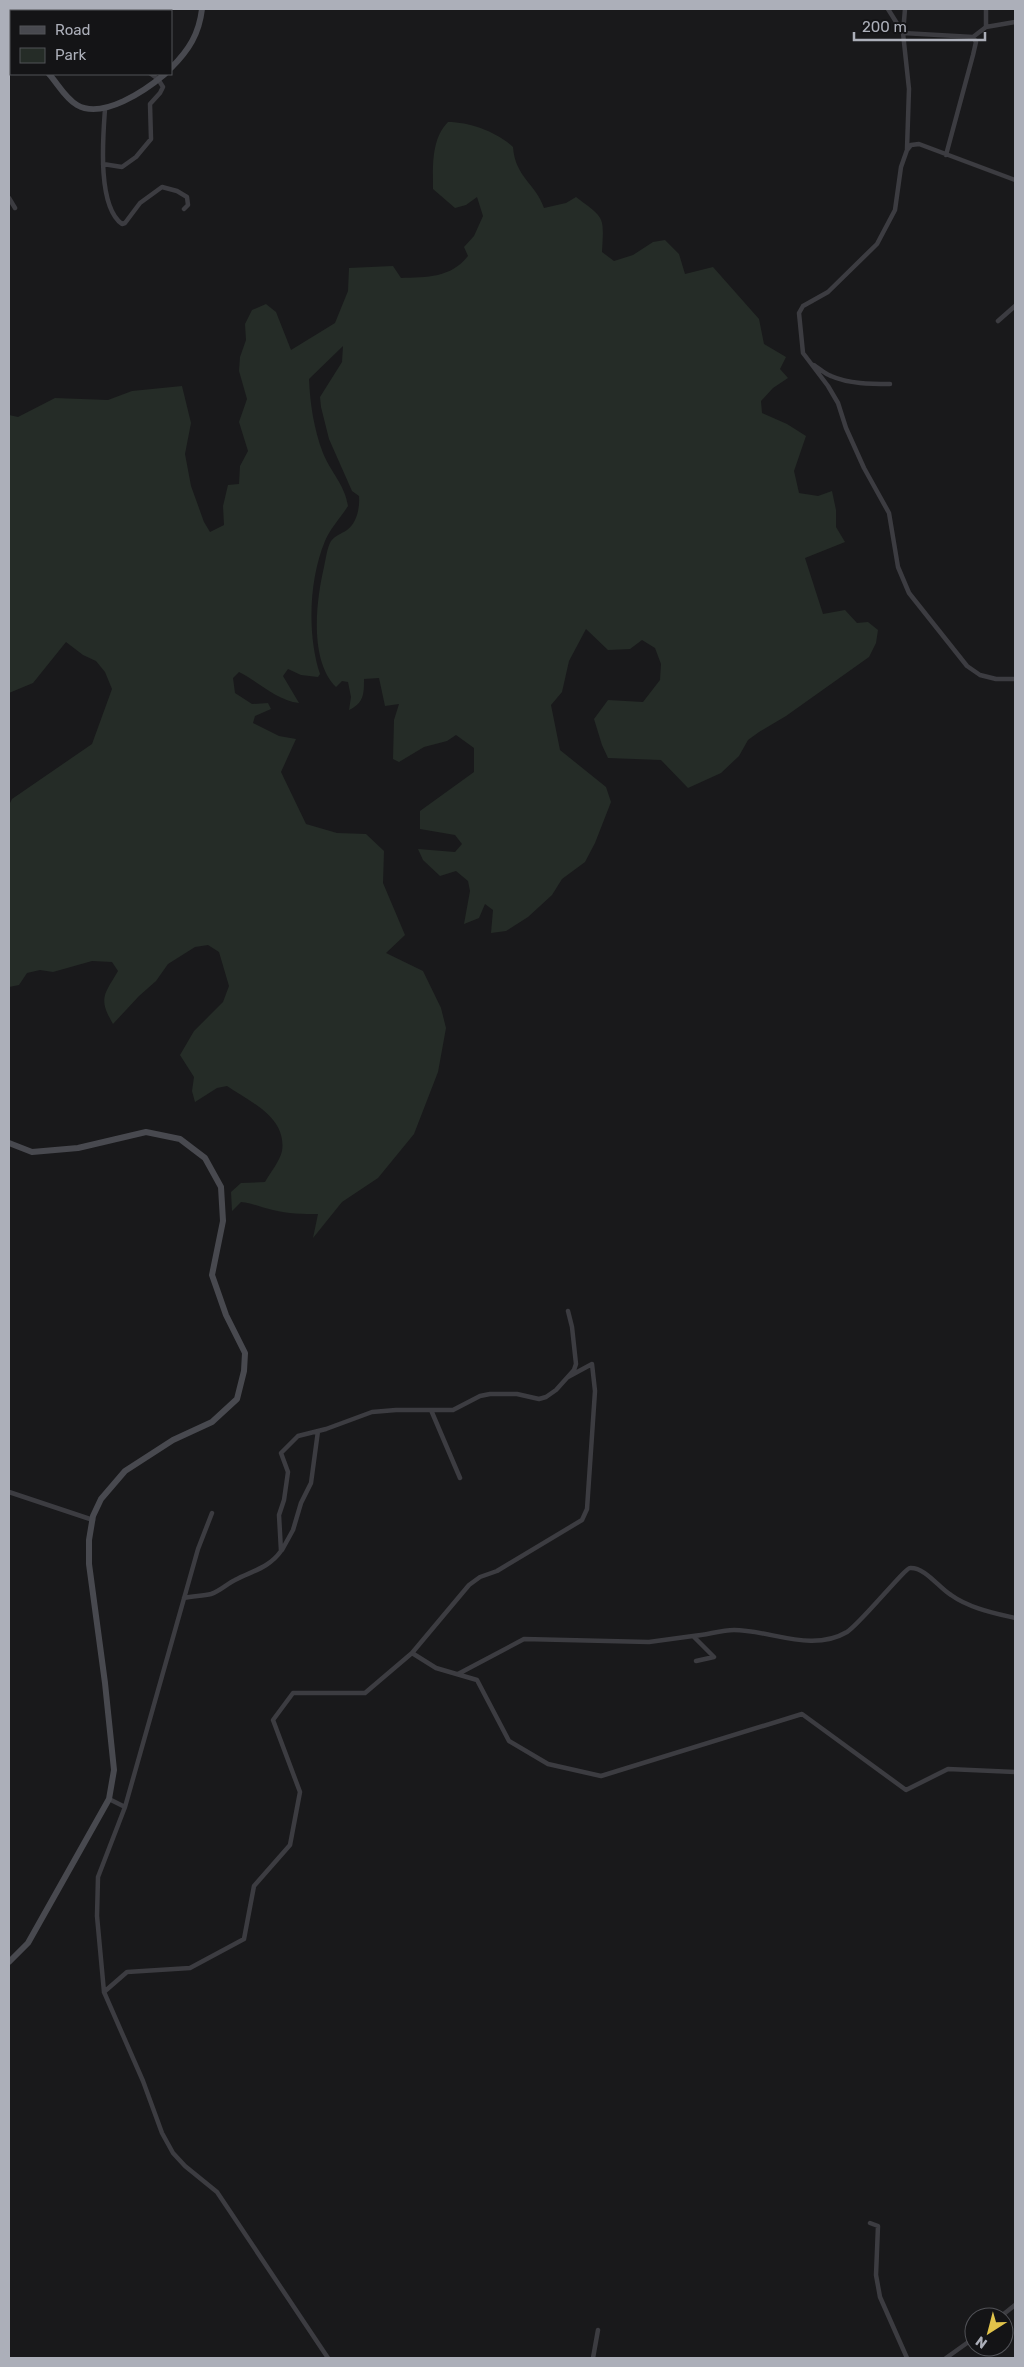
<svg xmlns="http://www.w3.org/2000/svg" width="1024" height="2367" font-family="Rubik,sans-serif">
	<style>
		.green { fill: #252c27 }
		.lines { fill: none; stroke-linecap: round; stroke-linejoin: round }
		.minor { stroke: #3c3c41; stroke-width: 4.5 }
		.secondary { stroke: #48494f; stroke-width: 6 }
	</style>
	<rect width="100%" height="100%" fill="#19191b"/>
	<!-- green -->
	<path class="green" d="M 448,122 C 470,122 497,132 513,147 C 515,177 536,184 544,208 L 566,203 L 576,197 C 605,219 604,215 602,252 L 614,261 L 633,255 L 653,242 L 665,240 L 679,254 L 685,274 L 713,267 L 759,319 L 764,344 L 786,357 L 780,369 L 788,378 L 773,388 L 761,401 L 762,413 L 787,424 L 806,436 L 794,471 L 799,493 L 818,496 L 832,491 L 836,510 L 836,527 L 845,542 L 805,558 L 823,614 L 845,610 L 857,623 L 868,622 L 878,630 L 876,643 L 869,657 L 786,716 L 759,732 L 748,740 L 739,756 L 721,773 L 688,788 L 661,760 L 608,758 L 602,745 L 594,719 L 608,700 L 643,702 L 660,680 L 661,664 L 655,648 L 642,640 L 630,649 L 608,650 L 586,629 L 569,661 L 562,692 L 551,705 L 560,750 L 606,787 L 611,802 L 595,843 L 585,862 L 562,879 L 552,895 L 528,917 L 506,931 L 491,933 L 493,910 L 485,904 L 479,918 L 464,924 L 470,891 L 468,881 L 456,871 L 440,876 L 423,860 L 418,849 L 455,852 L 462,844 L 455,835 L 420,829 L 420,811 L 474,772 L 474,748 L 456,735 L 447,741 L 424,747 L 399,762 L 393,759 L 394,720 L 399,704 L 385,706 L 379,678 L 364,679 C 364,694 364,703 349,710 L 351,697 L 348,682 L 342,681 L 336,687 C 309,660 316,601 324,567 C 326,558 327,548 331,541 C 336,535 341,534 347,530 C 357,523 360,507 359,496 L 352,491 L 329,439 L 321,407 L 320,397 L 342,362 L 343,346 L 309,379 C 310,403 314,430 323,453 C 330,471 345,485 348,506 C 341,517 330,529 325,541 C 309,579 307,635 320,674 L 318,677 L 301,675 L 288,669 L 283,676 L 299,703 C 276,700 259,682 239,672 L 233,678 L 235,693 L 252,704 L 268,703 L 271,709 L 255,716 L 253,723 L 279,736 L 296,739 L 281,772 L 306,824 L 337,833 L 366,834 L 384,851 L 383,883 L 405,935 L 386,953 L 423,971 L 441,1008 L 446,1028 L 438,1072 L 414,1134 L 378,1178 L 342,1202 L 313,1238 L 318,1214 C 303,1214 288,1214 273,1210 C 262,1208 253,1203 241,1202 L 232,1211 L 231,1192 L 241,1183 L 265,1182 C 270,1173 280,1161 282,1151 C 287,1117 250,1102 227,1086 L 217,1088 L 195,1102 L 192,1091 L 194,1077 L 180,1055 L 194,1031 L 223,1002 L 229,986 L 219,952 L 208,945 L 195,947 L 168,964 L 156,981 L 139,996 L 113,1024 C 98,998 104,995 118,971 L 112,962 L 92,961 L 53,972 L 40,970 L 27,973 L 19,985 L 9,987 L 9,805 L 12,799 L 92,744 L 112,689 L 105,672 L 96,661 L 83,655 L 66,642 L 33,683 L 9,693 L 9,415 L 18,417 L 55,398 L 108,400 L 132,391 L 182,386 L 191,423 L 185,454 L 191,486 L 204,522 L 210,532 L 224,525 L 223,506 L 228,485 L 239,484 L 240,466 L 248,451 L 239,422 L 247,399 L 239,371 L 240,357 L 246,340 L 245,324 L 252,310 L 266,304 L 276,312 L 291,350 L 335,323 L 348,291 L 349,268 L 393,266 L 401,278 C 427,277 451,278 468,256 L 464,247 L 474,236 L 483,216 L 477,197 L 466,205 L 455,208 L 433,189 C 433,167 431,139 448,122 Z"/>
	<g class="lines">
		<!-- minor -->
		<path class="minor" d="M 888,9 L 903,33 L 973,37 L 986,27 L 1015,22
			M 905,9 L 903,33 L 909,89 L 907,149
			M 986,27 L 986,9
			M 105,109 C 103,137 97,206 122,224 L 125,223 L 140,203 L 162,187 L 177,191 L 187,197 L 188,205 L 184,209
			M 946,155 L 973,55 L 976,42 L 973,37
			M 103,164 L 122,167 L 136,157 L 151,139 L 150,104 L 160,93 L 163,87 L 158,79 L 151,74
			M 1015,180 L 919,144 L 911,145 L 907,150 L 901,167 L 895,210 L 877,244 L 828,292 L 803,306 L 799,313 L 803,353 L 828,386 L 838,403 L 846,428 L 864,468 L 889,513 L 898,567 L 909,593 L 967,666 L 980,675 L 996,679 L 1015,679
			M 9,198 L 15,208
			M 998,321 L 1015,306
			M 814,365 C 820,369 825,374 831,376 C 849,384 871,384 890,384
			M 431,1410 L 460,1478
			M 9,1492 L 93,1520
			M 212,1513 L 198,1549 L 125,1807 L 98,1877 L 97,1916 L 104,1992 L 143,2081 L 162,2133 L 173,2153 L 185,2166 L 217,2192 L 328,2358
			M 282,1550 L 293,1530 L 301,1503 L 311,1483 L 318,1431
			M 184,1598 C 193,1596 203,1596 211,1594 C 220,1591 227,1584 235,1580 C 252,1571 269,1568 281,1551 L 279,1515 L 284,1500 L 288,1472 L 281,1453 L 298,1436 L 326,1429 L 372,1412 L 396,1410 L 453,1410 L 480,1396 L 490,1394 L 517,1394 L 539,1399 L 546,1397 L 556,1390 L 574,1370 L 576,1364 L 572,1327 L 568,1311
			M 693,1636 C 707,1635 721,1630 734,1630 C 771,1630 811,1653 847,1632 C 860,1624 905,1568 910,1568 C 925,1567 939,1588 951,1595 C 969,1608 994,1613 1015,1618
			M 412,1653 L 469,1585 L 480,1577 L 497,1571 L 582,1520 L 587,1509 L 595,1391 L 592,1364 L 568,1377
			M 458,1674 L 524,1639 L 649,1642 L 693,1636 L 714,1657 L 696,1661
			M 109,1799 L 125,1807
			M 104,1992 L 127,1972 L 190,1968 L 244,1939 L 254,1886 L 290,1845 L 300,1792 L 273,1720 L 293,1693 L 365,1693 L 412,1653 L 436,1668 L 477,1680 L 509,1741 L 548,1764 L 601,1776 L 802,1714 L 906,1790 L 948,1769 L 1015,1772
			M 870,2223 L 878,2226 L 876,2275 L 880,2297 L 907,2358
			M 1000,2317 L 1015,2305
			M 593,2358 L 598,2330
			M 946,2358 L 974,2338"/>
		<!-- secondary -->
		<path class="secondary" d="M 9,40 L 11,41
			M 171,68 C 189,50 199,34 202,9
			M 49,74 C 58,84 65,98 77,105 C 103,120 146,90 165,74
			M 9,1143 L 32,1152 L 78,1148 L 146,1132 L 180,1139 L 205,1158 L 221,1187 L 223,1221 L 212,1275 L 226,1315 L 245,1353 L 244,1371 L 237,1399 L 212,1422 L 173,1440 L 125,1471 L 101,1499 L 93,1516 L 89,1540 L 89,1564 L 105,1683 L 114,1770 L 109,1799 L 28,1943 L 9,1962"/>
	</g>
	<!-- border -->
	<rect width="1024" height="2367" fill="none" stroke="#acafb9" stroke-width="20"/>
	<!-- legend -->
	<rect x="10" y="10" width="162" height="65" fill="#141416" stroke="#515257"/>
	<rect x="20" y="26" width="25" height="8" fill="#48494f" stroke="#515257"/>
	<text x="55" y="35" font-size="15" fill="#acafb9">Road</text>
	<rect x="20" y="48" width="25" height="15" fill="#252c27" stroke="#515257"/>
	<text x="55" y="60" font-size="15" fill="#acafb9">Park</text>
	<!-- north arrow -->
	<g transform="translate(989 2332) rotate(216)"><circle r="24" fill="#141416" stroke="#515257"/>
	<path d="M0-4L9 19L0 12L-9 19Z" fill="#e1c34a"/>
	<text y="-8" font-size="14" font-weight="bold" text-anchor="middle" fill="#acafb9">N</text>
	</g>
	<!-- scale -->
	<path d="M854 32v8h131v-8" fill="none" stroke="#acafb9" stroke-width="2.5"/>
	<text x="862" y="32" font-size="15" fill="#acafb9" stroke="#141416" stroke-width="4" paint-order="stroke">200 m</text>
</svg>
